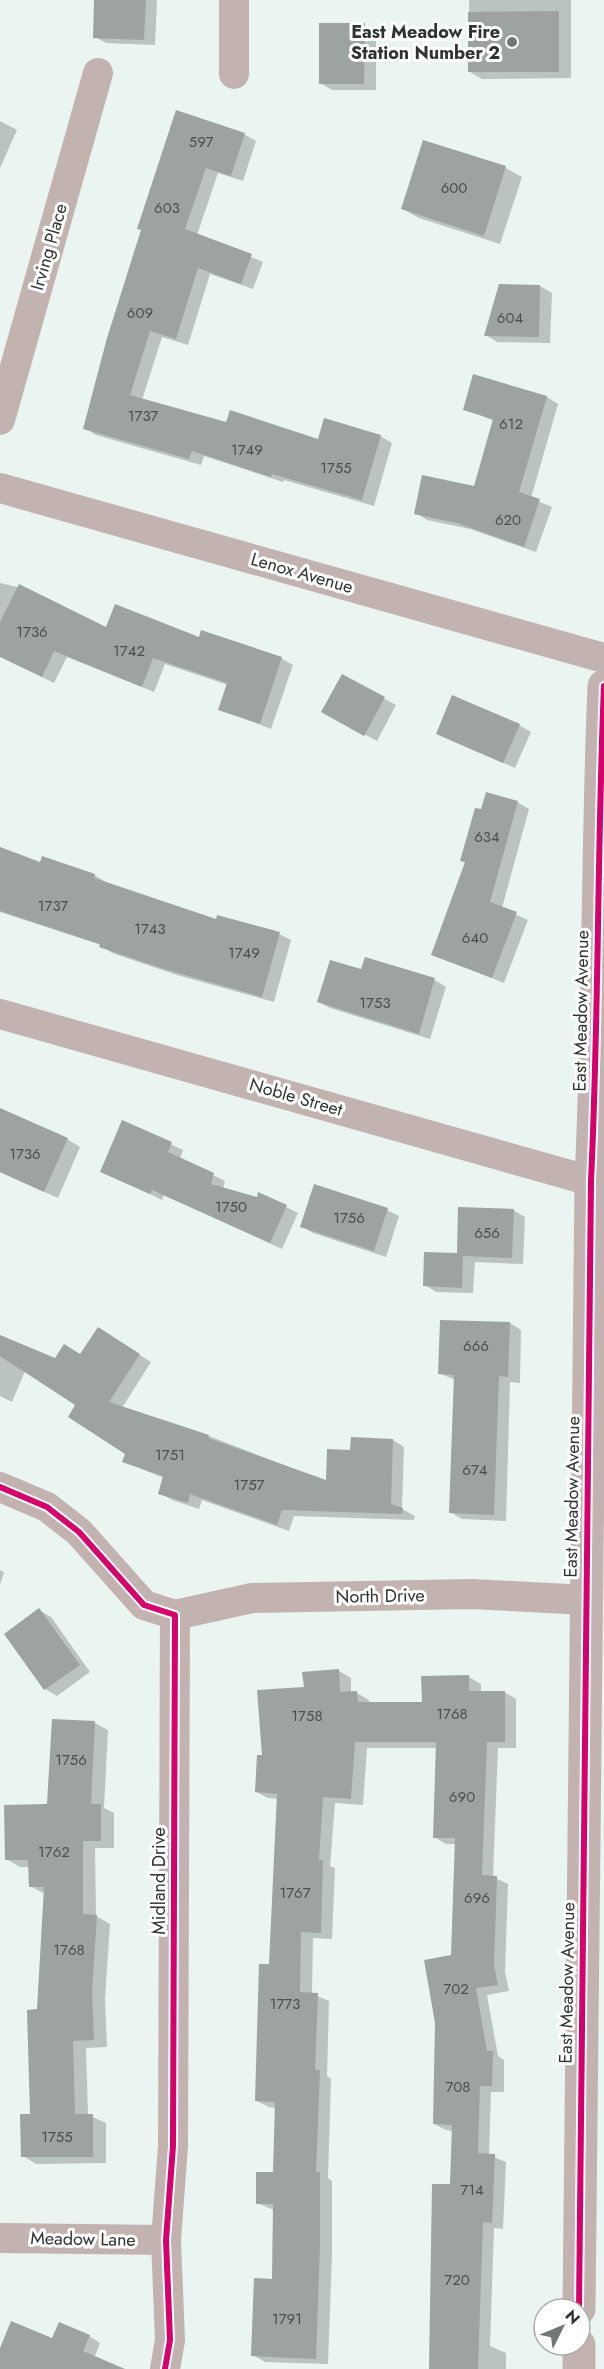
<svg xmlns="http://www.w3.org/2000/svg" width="604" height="2369" font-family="Jost,sans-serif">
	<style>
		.shadow { fill: #0003 }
		.building { fill: #9ca3a1 }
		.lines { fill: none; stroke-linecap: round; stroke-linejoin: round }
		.minor { stroke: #c2b3b1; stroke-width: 30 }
		.tertiary { stroke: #c2b3b1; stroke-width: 33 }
		.cycleway-casing { stroke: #fff; stroke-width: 10 }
		.cycleway { stroke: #d6006c; stroke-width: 6 }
		.poi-dot { fill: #707775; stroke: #fff; stroke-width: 2 }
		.labels { text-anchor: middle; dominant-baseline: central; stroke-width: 6; stroke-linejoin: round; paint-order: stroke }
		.number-label { font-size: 15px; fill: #4a504e }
		.poi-label { font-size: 18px; font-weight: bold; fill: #2e3432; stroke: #fff; text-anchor: end }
		.street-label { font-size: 18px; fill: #2e3432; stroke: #fff }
	</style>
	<rect width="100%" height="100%" fill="#eaf4f1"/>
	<!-- shadow -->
	<path class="shadow" d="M 96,0 L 157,0 L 155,45 L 106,43 L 95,37 Z
		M 469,0 L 571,0 L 571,78 L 482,79 L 470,72 Z
		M 364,25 L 376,31 L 376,90 L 332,90 L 320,83 Z
		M 177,112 L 244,134 L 256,141 L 243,181 L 218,173 L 197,235 L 263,262 L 253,289 L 210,274 L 188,345 L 162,337 L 142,400 L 227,424 L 319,440 L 380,436 L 392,443 L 374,506 L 284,480 L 283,482 L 204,456 L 201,465 L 96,435 L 85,428 Z
		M 0,121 L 17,130 L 0,168 Z
		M 424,142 L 506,168 L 522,177 L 500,244 L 419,218 L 403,209 Z
		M 540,286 L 552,293 L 550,343 L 497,342 L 486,335 Z
		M 474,376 L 547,397 L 558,404 L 531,498 L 552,507 L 536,552 L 470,529 L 427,520 L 416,513 L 475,488 L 494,421 L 464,409 Z
		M 0,583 L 26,589 L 107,629 L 200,639 L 281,658 L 293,665 L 271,729 L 220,709 L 228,685 L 165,664 L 154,692 L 67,657 L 54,683 L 0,656 Z
		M 342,676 L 396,705 L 377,741 L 323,712 Z
		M 519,725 L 531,732 L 515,768 L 450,740 Z
		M 517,802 L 529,809 L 502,908 L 528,920 L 504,983 L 433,954 L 466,863 L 462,861 L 482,811 Z
		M 0,849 L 41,864 L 94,875 L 106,882 L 217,921 L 279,934 L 291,940 L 274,1002 L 177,975 L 112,953 L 101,945 L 0,912 Z
		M 366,958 L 435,980 L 446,987 L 430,1039 L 330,1008 L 319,1002 L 362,971 Z
		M 123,1122 L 183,1150 L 180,1159 L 225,1181 L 223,1189 L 286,1207 L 298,1213 L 282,1249 L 164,1195 L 162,1200 L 102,1171 Z
		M 0,1123 L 67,1139 L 80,1147 L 58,1198 L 0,1172 Z
		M 387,1210 L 399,1216 L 386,1257 L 313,1233 L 302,1226 Z
		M 513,1210 L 525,1217 L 523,1264 L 475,1262 L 473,1293 L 436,1292 L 425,1285 Z
		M 510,1323 L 521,1330 L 520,1383 L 510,1382 L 506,1521 L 462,1519 L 450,1512 L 455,1380 L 439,1373 Z
		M 0,1336 L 55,1360 L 81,1356 L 110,1336 L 151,1362 L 122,1408 L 209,1436 L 327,1482 L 352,1452 L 393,1440 L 404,1447 L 402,1509 L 415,1516 L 414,1520 L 294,1516 L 289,1531 L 202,1500 L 199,1509 L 172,1500 L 160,1493 L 164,1478 L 124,1462 L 126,1453 L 77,1405 L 25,1371 L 12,1402 L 0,1396 Z
		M 0,1570 L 4,1572 L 0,1585 Z
		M 39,1610 L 51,1617 L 90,1672 L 57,1696 L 45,1689 Z
		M 339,1671 L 351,1678 L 351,1693 L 357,1693 L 369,1700 L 369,1703 L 423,1703 L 469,1677 L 481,1684 L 481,1692 L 504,1692 L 516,1699 L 516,1748 L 498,1748 L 493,1877 L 508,1884 L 505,1972 L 509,1991 L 487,1995 L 498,2056 L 504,2060 L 504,2092 L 491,2092 L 489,2155 L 506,2162 L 503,2229 L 494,2228 L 490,2346 L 506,2353 L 506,2369 L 430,2369 L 451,2186 L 453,2131 L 446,2130 L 434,2124 L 453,1956 L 456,1844 L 446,1844 L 434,1837 L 437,1748 L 367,1748 L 363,1805 L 335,1803 L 330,1866 L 335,1868 L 332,1939 L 313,1938 L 312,1994 L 329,2001 L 327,2076 L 331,2079 L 328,2178 L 332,2181 L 332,2254 L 328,2364 L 265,2362 L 253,2355 L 274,2280 L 274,2210 L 257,2203 L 274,2173 L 276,2108 L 269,2107 L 257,2101 L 270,1966 L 278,1799 L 268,1798 L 256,1792 L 263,1757 L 305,1688 Z
		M 95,1723 L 108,1730 L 104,1808 L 114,1813 L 114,1848 L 95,1848 L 96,1916 L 110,1924 L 105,1999 L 107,2047 L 86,2048 L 88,2115 L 106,2123 L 106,2163 L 36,2164 L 23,2156 L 32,2116 L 45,1894 L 30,1886 L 30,1867 L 20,1867 L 6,1859 L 48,1806 Z
		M 89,2336 L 100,2343 L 90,2369 L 0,2369 L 0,2353 Z"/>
	<!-- building -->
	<path class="building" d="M 94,0 L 146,0 L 144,40 L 93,38 Z
		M 559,11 L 559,72 L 468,72 L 468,12 Z
		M 319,23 L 365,23 L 364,84 L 319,84 Z
		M 176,110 L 245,133 L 231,176 L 206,168 L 185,229 L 252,254 L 241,284 L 198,268 L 176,339 L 150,331 L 130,395 L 226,422 L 230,410 L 318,439 L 324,418 L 381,435 L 362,500 L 272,474 L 271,477 L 192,451 L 189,459 L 83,429 L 107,338 L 141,230 L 137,229 Z
		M 423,140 L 506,166 L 484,236 L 401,209 Z
		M 499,284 L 540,285 L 539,337 L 484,336 Z
		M 473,374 L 547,396 L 519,492 L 540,499 L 524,547 L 457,523 L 414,514 L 422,475 L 474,486 L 493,419 L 463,410 Z
		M 19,584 L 106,627 L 115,604 L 199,637 L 201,630 L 282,657 L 260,724 L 218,710 L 227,683 L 153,658 L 142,687 L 54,651 L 42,677 L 0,657 L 0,622 Z
		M 342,674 L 385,697 L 364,736 L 321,712 Z
		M 452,695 L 520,724 L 503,763 L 436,734 Z
		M 486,792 L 518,801 L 490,902 L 517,912 L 492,978 L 431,955 L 465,862 L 460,861 L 475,808 L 481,809 Z
		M 0,847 L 40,862 L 42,856 L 95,874 L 94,878 L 216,919 L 217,915 L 280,932 L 262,997 L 164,969 L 99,947 L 100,944 L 0,911 Z
		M 365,957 L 435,978 L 419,1034 L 317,1002 L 330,960 L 361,969 Z
		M 0,1108 L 68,1138 L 44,1192 L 0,1172 Z
		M 122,1120 L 172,1142 L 168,1152 L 214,1173 L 211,1184 L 257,1197 L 258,1192 L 287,1205 L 270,1243 L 152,1190 L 150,1194 L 100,1172 Z
		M 314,1184 L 388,1208 L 374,1251 L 300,1227 Z
		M 458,1207 L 514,1209 L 512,1258 L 463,1256 L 462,1288 L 423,1286 L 424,1252 L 457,1253 Z
		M 440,1320 L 510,1322 L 508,1377 L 499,1376 L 494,1515 L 449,1513 L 454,1375 L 438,1374 Z
		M 98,1327 L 140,1354 L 109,1402 L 209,1435 L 208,1438 L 326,1480 L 327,1449 L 350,1450 L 351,1437 L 393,1439 L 391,1504 L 403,1508 L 402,1514 L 282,1510 L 277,1525 L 190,1494 L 188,1503 L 158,1494 L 163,1476 L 122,1462 L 125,1454 L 68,1417 L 75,1405 L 0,1356 L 0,1335 L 55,1358 L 64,1344 L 80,1354 Z
		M 39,1608 L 80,1665 L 44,1690 L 4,1634 Z
		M 339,1669 L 340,1692 L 357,1691 L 358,1702 L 422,1702 L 421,1676 L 469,1675 L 469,1691 L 505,1691 L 505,1742 L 487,1742 L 482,1875 L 497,1876 L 494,1965 L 498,1985 L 476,1988 L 487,2051 L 493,2051 L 492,2086 L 480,2086 L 478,2153 L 495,2154 L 492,2223 L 483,2222 L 478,2369 L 429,2369 L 432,2184 L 450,2184 L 452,2125 L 433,2124 L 435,2023 L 424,1960 L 451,1955 L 455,1838 L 433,1838 L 436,1742 L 355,1742 L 351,1799 L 323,1797 L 319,1860 L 323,1860 L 321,1933 L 301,1932 L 300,1992 L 318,1993 L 315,2070 L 320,2070 L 316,2172 L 320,2172 L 320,2246 L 316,2359 L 251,2356 L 254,2278 L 272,2279 L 273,2204 L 256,2204 L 256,2172 L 273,2172 L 275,2102 L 255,2101 L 259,1964 L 269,1964 L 277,1794 L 255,1792 L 257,1755 L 262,1755 L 257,1690 L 304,1687 L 302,1672 Z
		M 52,1719 L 95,1721 L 91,1804 L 101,1804 L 101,1841 L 83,1841 L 83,1914 L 97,1915 L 92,1991 L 94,2040 L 73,2041 L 75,2114 L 93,2114 L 93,2157 L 21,2157 L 20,2114 L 30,2114 L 27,2010 L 37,2009 L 44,1887 L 29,1887 L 28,1860 L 5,1860 L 4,1805 L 47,1804 Z
		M 11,2321 L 52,2338 L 59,2322 L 90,2335 L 83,2351 L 125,2369 L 0,2369 L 0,2348 Z"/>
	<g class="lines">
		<!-- minor -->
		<path class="minor" d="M 234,0 L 234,74
			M 0,420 L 98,73
			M 0,488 L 604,658
			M 0,1014 L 591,1181
			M 0,1487 L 47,1507 L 79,1532 L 144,1605 L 175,1615 L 173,2146 L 166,2240 L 170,2340 L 165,2369
			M 175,1615 L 252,1598 L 472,1594 L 586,1600
			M 0,2238 L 166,2240"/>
		<!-- tertiary -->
		<path class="tertiary" d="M 579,2309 L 591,1181 C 599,1016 597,851 604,686
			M 579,2369 L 579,2345"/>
		<defs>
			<path id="cycleway" d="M 0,1487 L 47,1507 L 79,1532 L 144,1605 L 175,1615 L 173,2146 L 166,2240 L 170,2340 L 165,2369
				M 579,2309 L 591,1181 C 599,1016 597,851 604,686"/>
		</defs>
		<!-- cycleway casing -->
		<use href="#cycleway" class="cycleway-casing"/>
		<!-- cycleway -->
		<use href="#cycleway" class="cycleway"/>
	</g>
	<!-- markers -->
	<circle class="poi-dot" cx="512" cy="42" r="6"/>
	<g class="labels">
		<!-- number labels -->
		<g class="number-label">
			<text x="201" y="142">597</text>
			<text x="454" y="188">600</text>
			<text x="167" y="208">603</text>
			<text x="140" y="313">609</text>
			<text x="510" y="318">604</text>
			<text x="143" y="416">1737</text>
			<text x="511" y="424">612</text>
			<text x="247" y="450">1749</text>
			<text x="336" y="468">1755</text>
			<text x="508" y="520">620</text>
			<text x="32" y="632">1736</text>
			<text x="129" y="651">1742</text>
			<text x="487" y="837">634</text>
			<text x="53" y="906">1737</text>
			<text x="150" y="929">1743</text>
			<text x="475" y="938">640</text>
			<text x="244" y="953">1749</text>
			<text x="375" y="1003">1753</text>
			<text x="25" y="1154">1736</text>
			<text x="231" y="1207">1750</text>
			<text x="349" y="1218">1756</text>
			<text x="487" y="1233">656</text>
			<text x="476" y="1346">666</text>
			<text x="170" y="1455">1751</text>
			<text x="475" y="1470">674</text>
			<text x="249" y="1485">1757</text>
			<text x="452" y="1714">1768</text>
			<text x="307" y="1716">1758</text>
			<text x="71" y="1760">1756</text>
			<text x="462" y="1797">690</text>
			<text x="54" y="1852">1762</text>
			<text x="295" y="1893">1767</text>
			<text x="477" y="1898">696</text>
			<text x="69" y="1950">1768</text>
			<text x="456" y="1989">702</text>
			<text x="285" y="2004">1773</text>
			<text x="458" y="2087">708</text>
			<text x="57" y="2137">1755</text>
			<text x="472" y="2190">714</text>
			<text x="457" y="2280">720</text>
			<text x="287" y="2319">1791</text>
		</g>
		<!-- poi labels -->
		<g class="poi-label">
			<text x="500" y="32">East Meadow Fire<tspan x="500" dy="21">Station Number 2</tspan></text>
		</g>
		<!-- street labels -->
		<g class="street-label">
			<text transform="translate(49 247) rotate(-74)">Irving Place</text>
			<text transform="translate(302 573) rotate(16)">Lenox Avenue</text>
			<text transform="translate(581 1011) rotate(-89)">East Meadow Avenue</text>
			<text transform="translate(296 1097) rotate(16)">Noble Street</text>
			<text transform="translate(572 1497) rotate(-89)">East Meadow Avenue</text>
			<text transform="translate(380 1596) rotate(-1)">North Drive</text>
			<text transform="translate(159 1881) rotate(-90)">Midland Drive</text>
			<text transform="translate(567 1983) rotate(-89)">East Meadow Avenue</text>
			<text transform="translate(83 2239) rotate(1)">Meadow Lane</text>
		</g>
	</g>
	<!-- north arrow -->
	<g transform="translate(562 2327) rotate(47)"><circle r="28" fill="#ffffff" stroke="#abaead" stroke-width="1.5"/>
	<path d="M0-4.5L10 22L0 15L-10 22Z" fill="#707775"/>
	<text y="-9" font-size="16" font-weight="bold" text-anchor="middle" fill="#2e3432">N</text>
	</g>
</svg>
